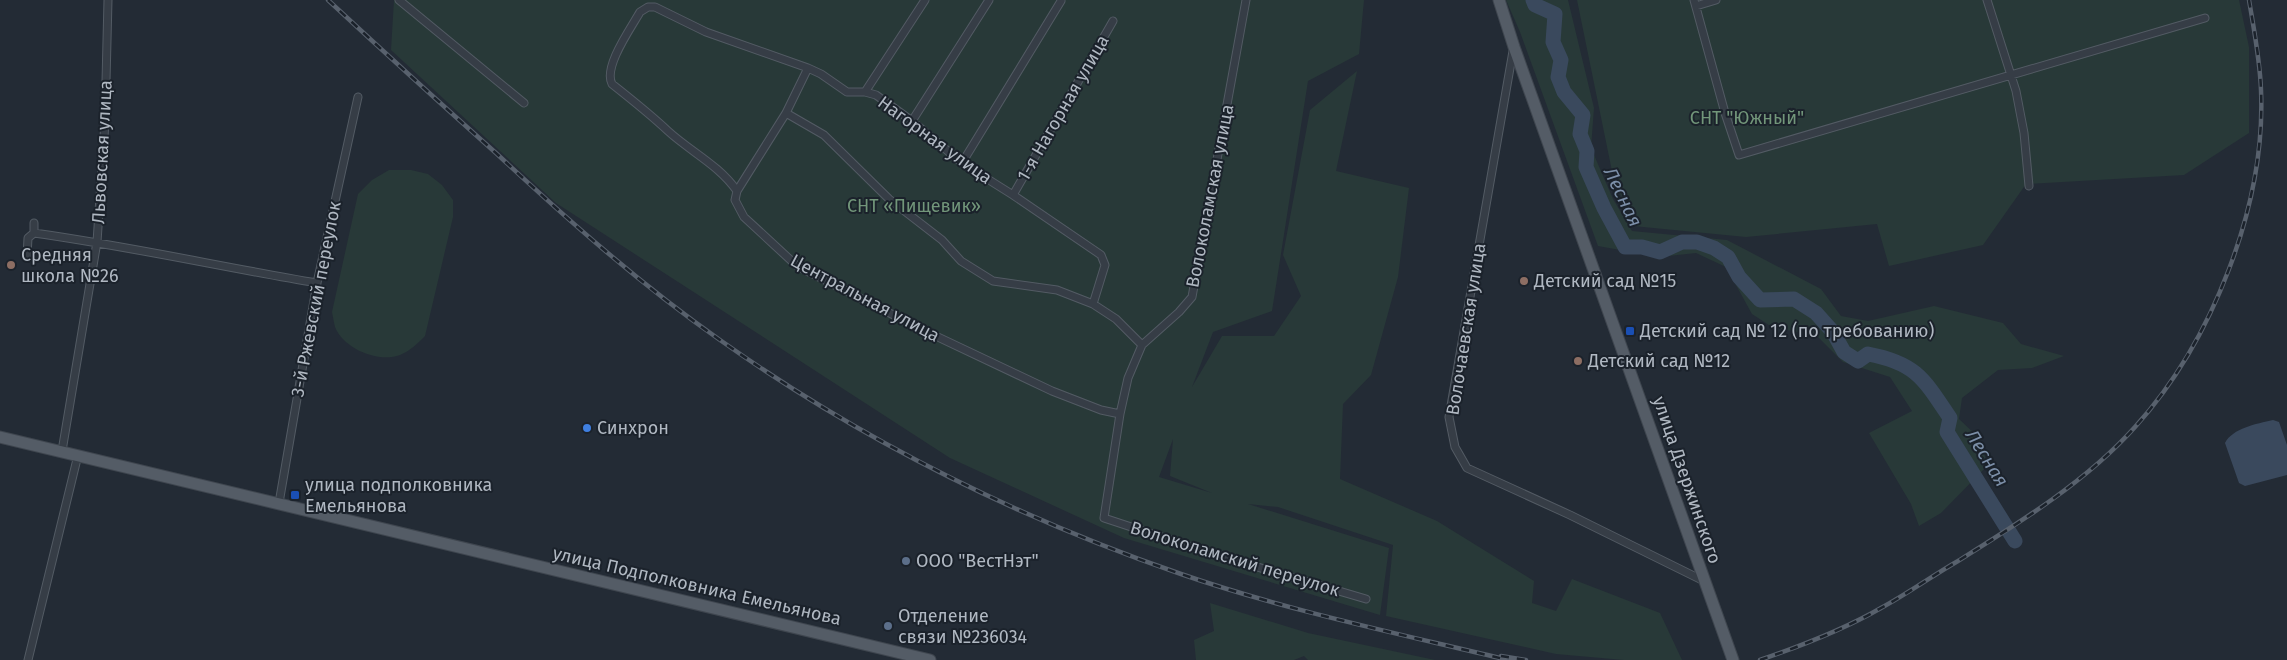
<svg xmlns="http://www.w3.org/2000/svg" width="2287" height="660" font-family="'Fira Sans',sans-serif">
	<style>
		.green { fill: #283938; fill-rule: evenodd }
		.water { fill: #3a495d }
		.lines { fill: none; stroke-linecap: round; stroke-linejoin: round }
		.river { stroke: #3a495d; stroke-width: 15 }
		.minor-casing { stroke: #535b64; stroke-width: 9 }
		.primary-casing { stroke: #3f464f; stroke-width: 13 }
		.minor { stroke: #363d46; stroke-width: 7 }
		.primary { stroke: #545c66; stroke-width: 11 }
		.rail-casing { stroke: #58616d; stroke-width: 4.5 }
		.rail { stroke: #1b222b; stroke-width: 2.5; stroke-dasharray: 8; stroke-linecap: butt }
		.education-dot { fill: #8d6e63; stroke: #1b222b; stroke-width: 2 }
		.transit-dot { fill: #1a4fb4; stroke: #1b222b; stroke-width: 2 }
		.shop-dot { fill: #3f7fe0; stroke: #1b222b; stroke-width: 2 }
		.service-dot { fill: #5c6f8a; stroke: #1b222b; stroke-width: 2 }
		.labels { text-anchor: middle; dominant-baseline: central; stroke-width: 4; stroke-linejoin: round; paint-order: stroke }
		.street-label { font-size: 18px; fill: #b0b8c2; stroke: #1b222b }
		.park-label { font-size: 18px; fill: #72967a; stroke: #1b222b }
		.poi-label { font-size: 18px; fill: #b0b8c2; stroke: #1b222b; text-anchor: start }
		.water-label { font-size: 19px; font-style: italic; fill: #7c8fa8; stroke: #1b222b }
	</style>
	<rect width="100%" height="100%" fill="#232b35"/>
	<!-- green -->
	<path class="green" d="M 394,0 L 1364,0 L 1359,54 L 1308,81 L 1272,311 L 1213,332 L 1192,387 L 1222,336 L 1274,336 L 1301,296 L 1283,255 L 1310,110 L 1357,71 L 1336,171 L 1409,188 L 1398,277 L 1371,375 L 1343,404 L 1340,479 L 1437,521 L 1534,581 L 1532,603 L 1556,611 L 1572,579 L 1660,613 L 1682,660 L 1624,660 L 1556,654 L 1386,616 L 1393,545 L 1278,507 L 1248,504 L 1389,548 L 1380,615 L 1124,538 L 950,458 L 556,203 L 391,50 ZM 1173,439 L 1170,476 L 1212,493 L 1159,477 Z
		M 1506,0 L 1568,0 L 1594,108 L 1591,148 L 1613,199 L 1632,231 L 1727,240 L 1821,289 L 1841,316 L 1868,321 L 1934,306 L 2003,323 L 2021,344 L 2064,356 L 2032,368 L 1998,370 L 1962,398 L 1959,419 L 1978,437 L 1988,465 L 1941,513 L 1919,526 L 1911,504 L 1869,433 L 1912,411 L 1890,377 L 1843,362 L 1817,336 L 1772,327 L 1752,314 L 1726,267 L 1696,253 L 1659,257 L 1598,246 L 1520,32 Z
		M 1577,0 L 2239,0 L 2249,47 L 2249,133 L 2184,175 L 2026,184 L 1983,245 L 1889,266 L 1877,224 L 1746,237 L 1633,226 L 1613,176 Z
		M 389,170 L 411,170 L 428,174 L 442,185 L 453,200 L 453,217 L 425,336 C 417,344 410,351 400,355 C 378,363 344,349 335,327 C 334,323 333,317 332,312 L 358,194 L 372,180 Z
		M 1210,603 L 1308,633 L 1435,660 L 1308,660 L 1304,656 L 1294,660 L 1196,660 L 1194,640 L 1214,631 Z"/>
	<!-- water -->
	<path class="water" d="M 2273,420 L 2279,422 L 2287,445 L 2287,475 L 2245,486 L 2239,483 L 2225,443 C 2233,428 2256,424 2273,420 Z"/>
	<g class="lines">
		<!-- river -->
		<path class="river" d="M 1533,0 L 1535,5 L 1555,14 L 1553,42 L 1561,60 L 1558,77 L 1564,92 L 1583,115 L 1580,134 L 1587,151 L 1586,167 L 1604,208 L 1625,247 L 1642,247 L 1660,252 L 1682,242 L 1697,242 L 1714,248 L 1728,257 L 1739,277 L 1760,300 L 1794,299 L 1816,313 L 1833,332 L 1844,352 L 1858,361 L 1868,354 C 1916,363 1924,379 1950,418 L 1947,432 L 2015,541"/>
		<defs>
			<path id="minor" d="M 399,0 L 524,103
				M 1246,0 L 1192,297 L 1179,312 L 1142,345 L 1128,378 L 1120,414 L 1104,518 L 1210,553 L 1366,599
				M 1694,0 L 1725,113 L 1739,155 L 2205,18
				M 1987,0 L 2016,91 L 2024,133 L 2029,186
				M 1696,6 L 1716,0
				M 1513,51 L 1449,417 L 1455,447 L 1467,468 L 1570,515 L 1704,581
				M 808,68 L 786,113 L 737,191 L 735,200 L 744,217 L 797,266 L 921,329 L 1052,391 L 1101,410 L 1120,414
				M 865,92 L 925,0
				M 786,113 L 824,135 L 889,199 L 942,240 L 961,261 L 993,281 L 1057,290 L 1093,304 L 1116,319 L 1142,345
				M 912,121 L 989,0
				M 962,163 L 1061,1
				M 737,191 C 719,165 691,152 668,131 C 650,114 631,99 612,84 C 603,67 631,28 640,12 L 648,7 L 655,7 L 706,32 L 808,68 L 821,74 L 847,92 L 865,92 L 876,95 L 912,121 L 962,163 L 1013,195 L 1101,255 L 1105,265 L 1093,304
				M 1013,195 L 1113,21
				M 34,233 C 128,246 222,267 317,283
				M 27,256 L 28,238 L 34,233 L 34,223
				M 62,451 L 97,242 L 105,122 L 108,0
				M 279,503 L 317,283 L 358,97
				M 28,660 L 78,455"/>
			<path id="primary" d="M 1499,0 L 1514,47 L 1733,660
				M 0,437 L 930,660"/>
		</defs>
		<!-- minor casing -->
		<use href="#minor" class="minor-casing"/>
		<!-- primary casing -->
		<use href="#primary" class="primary-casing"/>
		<!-- minor -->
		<use href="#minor" class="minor"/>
		<!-- primary -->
		<use href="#primary" class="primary"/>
		<defs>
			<path id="rail" d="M 328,0 C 384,52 440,103 497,154 C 568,220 640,284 720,340 C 860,439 1018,518 1181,574 C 1285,610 1400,634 1508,660
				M 1501,656 L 1526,660
				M 1760,660 C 1801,646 1843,630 1881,608 C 1907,594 1932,576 1958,561 C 2019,523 2087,481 2135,427 C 2212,342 2266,205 2261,90 C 2260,60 2254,30 2249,0"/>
		</defs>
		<!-- rail casing -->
		<use href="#rail" class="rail-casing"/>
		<!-- rail -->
		<use href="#rail" class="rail"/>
	</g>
	<!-- markers -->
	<g class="education-dot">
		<circle cx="11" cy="265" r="5"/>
		<circle cx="1524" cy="281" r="5"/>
		<circle cx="1578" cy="361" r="5"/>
	</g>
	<g class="transit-dot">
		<rect x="1625" y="326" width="10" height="10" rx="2.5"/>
		<rect x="290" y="490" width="10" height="10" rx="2.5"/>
	</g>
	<circle class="shop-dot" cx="587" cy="428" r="5"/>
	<g class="service-dot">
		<circle cx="906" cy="561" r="5"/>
		<circle cx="888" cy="626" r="5"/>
	</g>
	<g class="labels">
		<!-- street labels -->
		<g class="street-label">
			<text transform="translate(1063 108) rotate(-60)">1-я Нагорная улица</text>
			<text transform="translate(935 140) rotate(36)">Нагорная улица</text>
			<text transform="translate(102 152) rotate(-87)">Львовская улица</text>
			<text transform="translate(1210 196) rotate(-79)">Волоколамская улица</text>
			<text transform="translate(865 298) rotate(28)">Центральная улица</text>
			<text transform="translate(316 299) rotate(-79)">3-й Ржевский переулок</text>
			<text transform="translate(1466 329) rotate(-81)">Волочаевская улица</text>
			<text transform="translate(1687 480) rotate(71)">улица Дзержинского</text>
			<text transform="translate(1235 559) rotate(17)">Волоколамский переулок</text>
			<text transform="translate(697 586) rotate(13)">улица Подполковника Емельянова</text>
		</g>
		<!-- park labels -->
		<g class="park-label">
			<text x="1747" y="118">СНТ "Южный"</text>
			<text x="914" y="206">СНТ «Пищевик»</text>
		</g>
		<!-- poi labels -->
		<g class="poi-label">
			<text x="21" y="255">Средняя<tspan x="21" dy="21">школа №26</tspan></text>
			<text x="1534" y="281">Детский сад №15</text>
			<text x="1640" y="331">Детский сад № 12 (по требованию)</text>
			<text x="1588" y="361">Детский сад №12</text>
			<text x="597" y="428">Синхрон</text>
			<text x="305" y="485">улица подполковника<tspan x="305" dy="21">Емельянова</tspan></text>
			<text x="916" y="561">ООО "ВестНэт"</text>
			<text x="898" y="616">Отделение<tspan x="898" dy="21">связи №236034</tspan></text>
		</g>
		<!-- water labels -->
		<g class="water-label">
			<text transform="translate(1623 197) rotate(64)">Лесная</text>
			<text transform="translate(1987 458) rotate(58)">Лесная</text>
		</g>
	</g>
</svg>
